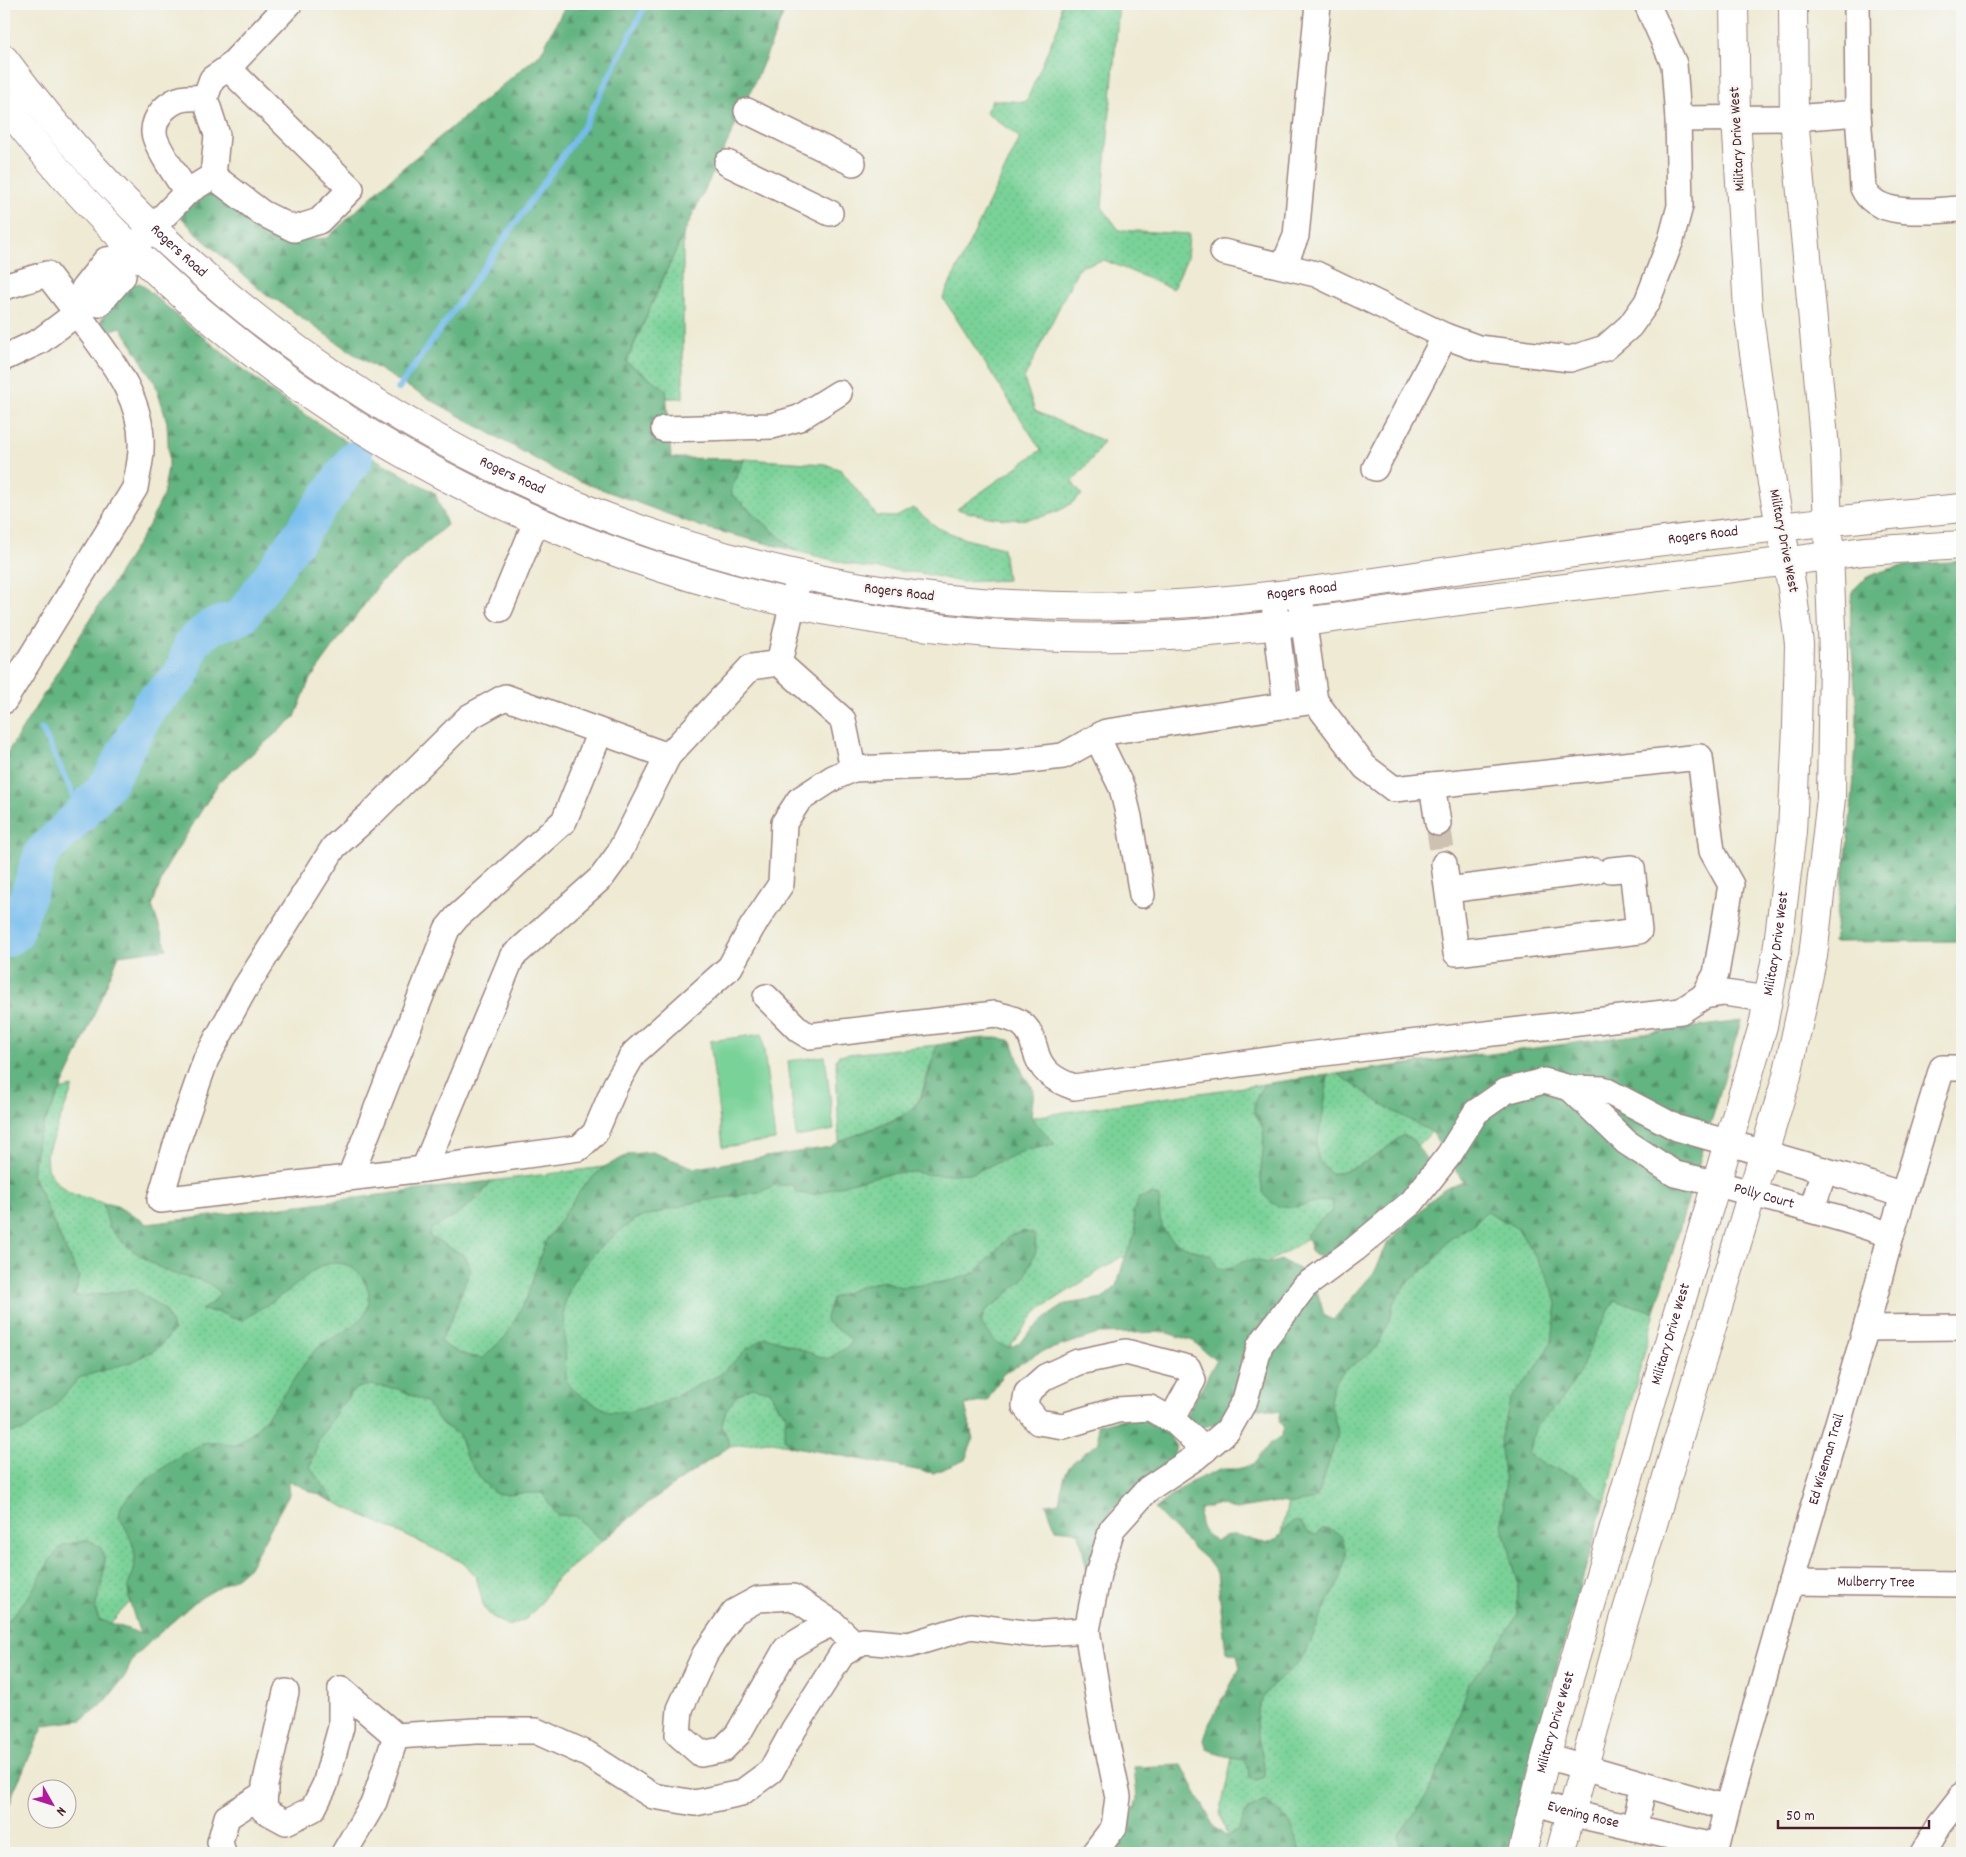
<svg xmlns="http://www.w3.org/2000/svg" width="1966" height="1857" font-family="Dekko,sans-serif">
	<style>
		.grass { fill: url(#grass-dots); stroke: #627862 }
		.forest { fill: url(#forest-firs); stroke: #566a56 }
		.pitch { fill: #79d298; stroke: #627862 }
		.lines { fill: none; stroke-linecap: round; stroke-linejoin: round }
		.stream { stroke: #75bced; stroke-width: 6 }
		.river { stroke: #75bced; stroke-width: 36 }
		.minor-tunnel { stroke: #cdc1b1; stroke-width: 25; stroke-dasharray: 25 12; stroke-linecap: butt }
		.minor-casing { stroke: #9c847f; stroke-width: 28 }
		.major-casing { stroke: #9c847f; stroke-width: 30 }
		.minor { stroke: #fff; stroke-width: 25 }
		.major { stroke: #fff; stroke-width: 28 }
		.labels { text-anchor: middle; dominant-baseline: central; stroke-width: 4.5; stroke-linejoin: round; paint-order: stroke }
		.street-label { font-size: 15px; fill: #4a1f2b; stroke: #f6f6f2 }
	</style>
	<defs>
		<pattern id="grass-dots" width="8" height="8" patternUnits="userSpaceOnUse" patternTransform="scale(1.25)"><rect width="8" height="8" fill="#79d298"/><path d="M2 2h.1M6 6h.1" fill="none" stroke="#6ab483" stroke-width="1.8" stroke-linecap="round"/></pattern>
		<pattern id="forest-firs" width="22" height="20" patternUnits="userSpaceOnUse" patternTransform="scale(1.25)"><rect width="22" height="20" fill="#62b480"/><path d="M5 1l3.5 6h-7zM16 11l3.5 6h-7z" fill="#539269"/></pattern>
	</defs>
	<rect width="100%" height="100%" fill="#f6f6f2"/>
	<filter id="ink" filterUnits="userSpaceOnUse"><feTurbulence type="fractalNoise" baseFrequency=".02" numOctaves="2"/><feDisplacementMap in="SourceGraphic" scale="10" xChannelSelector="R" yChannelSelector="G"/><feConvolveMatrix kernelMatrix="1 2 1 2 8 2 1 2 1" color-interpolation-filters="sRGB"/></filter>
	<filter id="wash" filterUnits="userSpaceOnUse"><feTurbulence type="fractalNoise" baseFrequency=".0096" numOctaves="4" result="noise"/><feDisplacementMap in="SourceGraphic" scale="20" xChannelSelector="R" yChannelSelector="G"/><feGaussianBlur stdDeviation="1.12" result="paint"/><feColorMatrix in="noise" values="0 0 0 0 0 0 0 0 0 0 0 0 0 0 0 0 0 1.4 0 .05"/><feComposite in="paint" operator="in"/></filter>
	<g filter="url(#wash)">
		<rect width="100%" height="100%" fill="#eeead3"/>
		<!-- grass -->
		<path class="grass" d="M 1061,4 L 1119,4 L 1102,207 L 1119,230 L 1189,234 L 1187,258 L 1173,289 L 1104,260 L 1079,267 L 1024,379 L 1035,411 L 1103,441 L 1095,455 L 1072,482 L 1082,495 C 1075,500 1068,507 1060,510 C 1027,526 990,519 957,509 L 1041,450 L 943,298 L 1020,138 L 986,112 L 992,100 L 1026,102 L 1060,22 Z
			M 683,234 L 683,398 L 667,398 L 666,389 L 626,363 Z
			M 744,459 L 825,464 L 841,470 L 877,516 L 896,517 L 913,508 L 938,528 L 965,539 L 1003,548 L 1007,580 L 961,582 L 921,573 L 861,567 L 796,551 L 729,493 Z
			M 937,1045 L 920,1099 L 907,1114 L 839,1142 L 836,1060 L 839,1055 Z
			M 1480,1054 L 1432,1132 L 1345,1217 L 1240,1279 L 1121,1257 L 1037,1311 L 965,1405 L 973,1440 L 964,1460 L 933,1473 L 768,1441 L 730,1446 L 653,1499 L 556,1579 L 540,1604 L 526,1619 L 509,1626 L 491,1616 L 484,1608 L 476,1576 L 462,1562 L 277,1475 L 176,1553 L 72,1664 L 4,1812 L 4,1252 L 64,1246 L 32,1174 L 39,1135 L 60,1090 L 73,1087 L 46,1155 L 47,1169 L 57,1183 L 70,1193 L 103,1203 L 109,1225 L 121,1240 L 478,1199 L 491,1181 L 604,1167 L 585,1185 L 1092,1108 Z
			M 1478,1206 L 1545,1220 L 1655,1312 L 1605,1501 L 1596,1494 L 1497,1853 L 1232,1853 L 1220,1813 L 1324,1337 Z"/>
		<!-- forest -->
		<path class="forest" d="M 566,4 L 787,4 C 757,83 720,158 684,233 C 663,276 646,319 626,362 L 666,389 L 671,458 L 744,459 L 730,493 L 796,551 L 702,527 L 564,475 L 410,388 L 349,351 L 278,301 L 266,295 L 199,236 L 178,214 L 210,193 L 260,224 L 293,240 L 327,238 L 398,172 L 541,53 Z
			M 140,283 L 183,321 L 277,396 L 350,444 L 435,493 L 447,525 L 380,583 L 309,681 L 295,717 L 219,782 L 166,868 L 152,906 L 167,949 L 119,955 L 78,1053 L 39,1135 L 32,1174 L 64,1246 L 79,1276 L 75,1296 L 104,1294 L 134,1289 L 164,1309 L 174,1330 L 158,1348 L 134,1361 L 79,1378 L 53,1408 L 25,1430 L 4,1434 L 4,758 L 149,525 L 163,496 L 169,462 L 167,422 L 155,383 L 121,327 L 108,331 L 100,321 L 130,285 Z
			M 1962,561 L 1962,941 L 1833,942 C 1843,881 1852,820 1855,758 C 1856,743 1857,728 1857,713 C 1856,692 1846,605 1853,592 C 1869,562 1933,564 1962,561 Z
			M 1741,1021 L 1655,1312 L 1615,1300 L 1596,1334 L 1579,1374 L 1560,1402 L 1536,1426 L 1528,1454 L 1545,1465 L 1575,1477 L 1605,1501 L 1522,1788 L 1510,1853 L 1402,1853 L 1399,1835 L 1427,1795 L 1450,1743 L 1469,1683 L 1494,1653 L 1517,1615 L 1518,1583 L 1502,1522 L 1505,1487 L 1500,1439 L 1511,1398 L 1535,1370 L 1552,1341 L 1557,1303 L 1548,1277 L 1518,1229 L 1487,1211 L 1472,1225 L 1450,1239 L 1432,1263 L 1405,1285 L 1393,1304 L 1391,1317 L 1379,1343 L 1372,1352 L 1344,1371 L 1334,1384 L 1331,1394 L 1331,1405 L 1338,1433 L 1321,1488 L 1314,1499 L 1294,1504 L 1277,1502 L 1236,1509 L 1217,1505 L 1200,1509 C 1198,1525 1201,1534 1216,1541 C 1221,1539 1226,1536 1231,1535 C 1246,1534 1260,1548 1274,1540 C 1279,1538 1287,1526 1293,1521 L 1300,1522 L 1310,1534 L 1317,1535 L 1322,1529 C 1350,1527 1348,1559 1340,1578 C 1335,1591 1327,1603 1321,1616 C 1314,1631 1311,1647 1300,1660 C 1283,1680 1269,1681 1258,1709 C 1251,1729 1266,1753 1264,1777 L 1256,1780 L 1249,1777 L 1248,1766 L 1244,1760 L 1225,1757 L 1207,1749 L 1204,1740 L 1209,1724 L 1240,1668 L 1237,1655 L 1226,1652 L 1217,1573 L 1207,1560 L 1194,1549 L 1155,1509 L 1187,1484 L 1220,1469 L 1237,1469 L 1253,1465 L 1270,1443 L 1281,1437 L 1284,1428 L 1279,1421 L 1281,1412 L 1261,1408 L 1232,1411 C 1220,1426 1208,1426 1189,1429 L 1183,1421 L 1216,1361 L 1193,1341 L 1164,1332 L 1098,1334 L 1038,1353 L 1003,1374 L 987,1401 L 965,1405 L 973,1440 L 965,1460 L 933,1473 L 790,1446 L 784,1438 L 786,1414 L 776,1404 L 770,1391 L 752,1387 L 737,1395 L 726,1410 L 722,1424 L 730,1446 L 653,1499 L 603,1540 L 593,1533 L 576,1516 L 557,1515 L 542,1493 L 496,1494 L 483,1482 L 466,1457 L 459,1435 L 442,1424 L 426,1402 L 398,1389 L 370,1385 L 356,1388 L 339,1408 L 319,1439 L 310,1467 L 335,1502 L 289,1481 L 289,1494 L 250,1566 L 237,1577 L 197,1600 L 153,1639 L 134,1657 L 125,1676 L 105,1702 L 82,1720 L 44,1725 L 14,1790 L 4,1824 L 4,1626 L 29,1596 L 50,1560 L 63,1545 L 89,1540 L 101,1548 L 105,1560 L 102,1584 L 95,1608 L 99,1619 C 113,1625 126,1627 140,1634 C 135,1619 129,1603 128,1588 C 128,1582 132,1578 133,1573 C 139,1552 130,1535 119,1517 C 120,1513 120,1506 123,1503 C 133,1488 191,1445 208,1442 C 217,1441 226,1442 234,1446 C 269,1425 287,1385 312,1354 C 326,1337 351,1333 364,1315 C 380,1293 356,1256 328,1264 C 312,1268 301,1282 288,1291 C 273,1301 258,1310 243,1320 L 232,1318 L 219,1312 L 201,1310 L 213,1302 L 220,1293 C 207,1278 191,1279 174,1274 C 156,1268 118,1243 109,1226 C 106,1219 105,1210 103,1203 L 115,1205 L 147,1224 L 491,1181 C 475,1202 457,1217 432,1228 L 429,1236 L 465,1256 L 471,1269 C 460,1293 454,1318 440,1341 C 454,1353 466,1356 483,1358 L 506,1336 L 527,1297 L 545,1242 L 584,1185 L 604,1167 L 630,1154 L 652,1152 L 695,1168 L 830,1147 C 857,1130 901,1126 919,1101 C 925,1091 933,1058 937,1045 C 959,1041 992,1034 1012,1041 L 1023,1074 L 1034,1090 L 1031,1117 L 1055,1144 L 1028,1149 L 973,1173 L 933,1175 L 913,1172 L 886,1174 L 850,1183 L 814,1195 L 796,1193 L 794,1185 L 775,1185 L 760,1192 L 696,1202 L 635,1219 L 600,1247 L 583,1267 L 572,1283 L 564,1306 L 566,1379 L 569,1386 L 584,1398 L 610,1412 L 627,1412 L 659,1404 L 721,1374 L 747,1349 L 766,1337 C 788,1343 807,1353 828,1359 L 849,1346 L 851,1339 L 825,1321 L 832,1298 L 865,1285 L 883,1281 L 901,1287 L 922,1285 L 954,1280 L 975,1273 L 1010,1236 L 1024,1231 L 1035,1235 L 1036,1251 L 1025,1277 L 1002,1299 L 985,1311 L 981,1323 L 997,1343 L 1009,1348 L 1019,1343 L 1045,1318 L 1066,1304 L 1103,1298 L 1117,1286 L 1123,1263 L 1136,1232 L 1133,1212 L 1139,1198 L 1152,1194 L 1160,1197 C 1155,1240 1177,1245 1213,1256 L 1217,1268 C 1233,1271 1239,1260 1252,1260 C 1265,1261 1267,1266 1280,1260 C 1311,1272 1317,1285 1324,1316 L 1333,1320 L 1375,1271 L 1388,1242 L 1431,1200 L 1445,1189 L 1463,1182 L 1432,1132 L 1384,1106 L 1338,1074 Z
			M 1328,1075 L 1323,1115 L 1316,1147 L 1319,1161 L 1331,1174 C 1364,1167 1378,1155 1403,1135 L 1413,1140 L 1429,1163 L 1413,1185 L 1344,1247 L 1321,1257 L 1312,1253 L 1306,1235 L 1314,1225 L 1331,1212 L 1333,1201 C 1314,1198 1294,1213 1276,1205 C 1248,1191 1268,1152 1263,1129 C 1261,1123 1254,1115 1254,1109 C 1254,1099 1260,1091 1264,1084 Z
			M 1142,1415 L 1169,1435 L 1176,1447 L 1173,1457 L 1115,1506 L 1108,1516 L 1087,1570 L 1079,1533 L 1074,1531 L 1056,1529 L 1046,1504 L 1059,1502 C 1066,1464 1068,1464 1099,1443 L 1097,1425 Z
			M 1182,1765 L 1214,1827 L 1227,1837 L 1238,1830 L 1248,1809 L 1266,1801 C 1291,1821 1293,1821 1300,1853 L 1115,1853 L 1126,1833 L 1137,1799 L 1134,1767 Z"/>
		<!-- pitch -->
		<path class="pitch" d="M 762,1034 L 775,1140 L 723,1147 L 710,1041 Z
			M 825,1056 L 834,1130 L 796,1137 L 788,1061 Z"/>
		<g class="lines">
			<!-- stream -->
			<path class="stream" d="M 398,389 L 584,126 L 646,4
				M 42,729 L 82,813"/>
			<!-- river -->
			<path class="river" d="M 4,940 L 15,934 L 42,853 L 82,813 L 109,782 L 150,705 L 181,676 L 192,643 L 211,627 L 241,617 L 355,458"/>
		</g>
	</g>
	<g filter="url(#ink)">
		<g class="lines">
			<!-- minor-tunnel -->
			<path class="minor-tunnel" d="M 1438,823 L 1444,864"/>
			<defs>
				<g id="minor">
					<path d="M 1857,4 L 1858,113 L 1863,188 C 1877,220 1933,210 1962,209"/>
					<path d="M 747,111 L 853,163"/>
					<path d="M 1678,119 L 1794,118 L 1858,113"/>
					<path d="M 727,163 L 830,213"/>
					<path d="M 213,176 L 217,135 L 205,98 L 212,79 L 228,68"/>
					<path d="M 187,192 C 179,180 153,143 154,131 C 154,123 158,116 163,110 C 176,97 187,97 205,98"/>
					<path d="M 1223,252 L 1316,274 L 1445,336 L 1478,348 L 1570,359 L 1605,348 L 1630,326 L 1647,302 L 1671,240 L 1680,206 L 1678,119 L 1674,64 L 1647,4"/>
					<path d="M 1284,265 L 1296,236 L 1318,4"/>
					<path d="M 4,287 L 47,274 L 77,313 L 87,302"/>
					<path d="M 87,302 L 84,288 L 106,260 L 124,257 L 187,192 L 213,176 L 262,213 L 294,229 L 319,221 L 351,189 L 228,68 L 289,4"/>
					<path d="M 87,302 L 99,304 L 123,276 L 124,257"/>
					<path d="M 4,358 L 40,341 L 77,313 C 106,354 144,396 141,449 C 141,462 137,475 135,488 L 4,701"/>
					<path d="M 664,429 L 772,426 L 799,418 L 839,393"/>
					<path d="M 1375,468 L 1445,336"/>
					<path d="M 799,576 L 779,663 L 843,720 L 853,769 L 1003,763 L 1063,756 L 1106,732 L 1315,701 L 1365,767 L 1394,789 L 1700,757 L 1712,851 L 1731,885 L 1716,974 L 1704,996 L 1724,993 L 1768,999"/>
					<path d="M 1299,591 L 1315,701"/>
					<path d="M 1273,595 L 1286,706"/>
					<path d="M 500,609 L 536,522"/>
					<path d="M 779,663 L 751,667 L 668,756 L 505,697 L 469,717 L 372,813 L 334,847 L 244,990 L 206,1059 L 175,1148 L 160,1200 L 424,1169 L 579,1148 L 595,1133 L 616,1084 L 634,1053 L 730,967 L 752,927 L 781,884 L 784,823 L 799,800 L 833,778 L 853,769"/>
					<path d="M 1097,737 L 1122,788 L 1129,817 L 1142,895"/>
					<path d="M 1432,785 L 1438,823"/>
					<path d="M 1444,864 L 1456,953 L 1639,931 L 1632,868 L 1611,870"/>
					<path d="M 1448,890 L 1595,871"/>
					<path d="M 766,997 L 799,1030 L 809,1036 L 995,1014 C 1006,1017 1019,1019 1026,1028 C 1031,1033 1033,1043 1035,1049 C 1040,1071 1054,1080 1074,1087 L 1290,1057 L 1681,1011 L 1704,996"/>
					<path id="s1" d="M 1570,1088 L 1626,1142 L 1675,1174 L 1715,1183 L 1846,1220 L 1891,1235"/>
					<path d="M 424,1169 L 512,957 L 602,877 L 618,855 L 668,756"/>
					<path d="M 350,1177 L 447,929 L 457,917 L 564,821 L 600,732"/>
					<path d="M 1812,1210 L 1824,1170"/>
					<path d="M 1866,1328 L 1962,1327"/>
					<path d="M 1171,1420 L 1193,1380 L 1188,1368 L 1126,1352 L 1078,1362 L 1045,1377 L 1027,1393 L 1025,1406 L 1038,1422 L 1063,1426 L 1117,1410 L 1150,1408 L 1175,1422 L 1205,1450"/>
					<path id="s2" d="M 1791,1582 L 1962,1584"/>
					<path d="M 833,1623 L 793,1597 L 758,1599 L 734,1612 L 705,1654 L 680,1709 L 678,1734 L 701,1754 L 722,1750 L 738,1734 L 786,1649 L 814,1632 L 833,1623 L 856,1645"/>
					<path d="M 341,1689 L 396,1736 L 374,1802 L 344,1853"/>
					<path d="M 286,1692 L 265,1785 L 264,1810 L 286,1822 L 313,1809 L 325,1785 L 341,1727 L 341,1689"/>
					<path d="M 396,1736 L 476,1731 L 536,1731 L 587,1754 L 653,1796 L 695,1803 L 741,1793 L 771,1771 L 794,1729 L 842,1654 L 863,1641 L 909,1645 L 971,1626 L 1032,1634 L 1087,1630"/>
					<path d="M 1546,1756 L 1727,1808"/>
					<path id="s3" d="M 1534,1802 L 1570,1813 L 1717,1847"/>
					<path d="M 1634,1828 L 1644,1785"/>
					<path d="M 223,1853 L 220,1842 L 227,1817 L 265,1793"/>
					<path d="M 1094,1853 L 1114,1827 L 1118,1797 L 1101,1715 L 1087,1630 L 1098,1574 L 1112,1529 L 1148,1489 L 1196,1457 L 1228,1430 L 1245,1400 L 1260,1345 L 1305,1286 L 1355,1249 L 1412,1202 L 1449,1155 L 1476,1112 L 1506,1091 L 1544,1081 L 1570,1088 L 1603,1089 L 1677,1128 L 1844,1176 L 1903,1195"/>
					<path id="s4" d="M 1716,1853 L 1727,1808 L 1791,1582 L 1866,1328 L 1891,1235 L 1942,1068 L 1962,1068"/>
					<path d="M 1923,1853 L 1940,1824 L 1962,1796"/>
				</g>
				<g id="major">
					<path id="s5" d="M 4,59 C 269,415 685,618 1129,606 C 1254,603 1379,581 1503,563 C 1656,541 1809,522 1962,508"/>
					<path d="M 4,104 C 260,437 644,624 1062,637 C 1195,641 1328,618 1459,601 C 1594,584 1729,570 1864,551 L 1962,545"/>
					<path id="s6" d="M 1522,1853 L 1546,1756 L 1763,1026 L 1777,952 L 1792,832 L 1797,727 L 1799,644 L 1792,588 L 1772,483 L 1748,309 L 1736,118 L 1734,4"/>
					<path d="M 1560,1853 L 1623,1624 L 1787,1076 L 1813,956 L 1831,798 L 1833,655 L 1825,449 L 1794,118 L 1793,4"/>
				</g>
			</defs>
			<!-- minor casing -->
			<use href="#minor" class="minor-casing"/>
			<!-- major casing -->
			<use href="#major" class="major-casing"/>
			<!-- minor -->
			<use href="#minor" class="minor"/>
			<!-- major -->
			<use href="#major" class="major"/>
		</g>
	</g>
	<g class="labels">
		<!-- street labels -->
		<g class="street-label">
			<text transform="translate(1738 139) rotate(-93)">Military Drive West</text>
			<text stroke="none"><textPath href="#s5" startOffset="260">Rogers Road</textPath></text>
			<text stroke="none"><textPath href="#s5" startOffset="664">Rogers Road</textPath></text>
			<text stroke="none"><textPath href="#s5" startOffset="1879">Rogers Road</textPath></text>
			<text transform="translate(1783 541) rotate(79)">Military Drive West</text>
			<text stroke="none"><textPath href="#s5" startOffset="1474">Rogers Road</textPath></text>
			<text transform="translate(899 593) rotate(7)">Rogers Road</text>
			<text stroke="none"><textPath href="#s6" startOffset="945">Military Drive West</textPath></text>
			<text stroke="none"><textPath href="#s1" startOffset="228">Polly Court</textPath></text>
			<text stroke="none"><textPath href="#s6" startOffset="540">Military Drive West</textPath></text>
			<text stroke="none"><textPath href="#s4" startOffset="409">Ed Wiseman Trail</textPath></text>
			<text stroke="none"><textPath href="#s2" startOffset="85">Mulberry Tree</textPath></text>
			<text stroke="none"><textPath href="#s6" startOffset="135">Military Drive West</textPath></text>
			<text stroke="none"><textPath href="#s3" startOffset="51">Evening Rose</textPath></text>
		</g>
	</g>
	<!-- margin -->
	<rect width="1966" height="1857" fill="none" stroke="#f6f6f2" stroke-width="20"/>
	<!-- north arrow -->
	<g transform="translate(52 1804) rotate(129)"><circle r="24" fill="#f6f6f2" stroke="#b1a0a2"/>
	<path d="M0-4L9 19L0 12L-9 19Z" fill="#b5179e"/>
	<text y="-8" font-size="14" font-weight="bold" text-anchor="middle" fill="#4a1f2b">N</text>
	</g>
	<!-- scale -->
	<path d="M1778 1820v8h151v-8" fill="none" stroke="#4a1f2b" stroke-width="2.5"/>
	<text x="1786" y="1820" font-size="15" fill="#4a1f2b" stroke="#f6f6f2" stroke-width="4" paint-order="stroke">50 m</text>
</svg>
